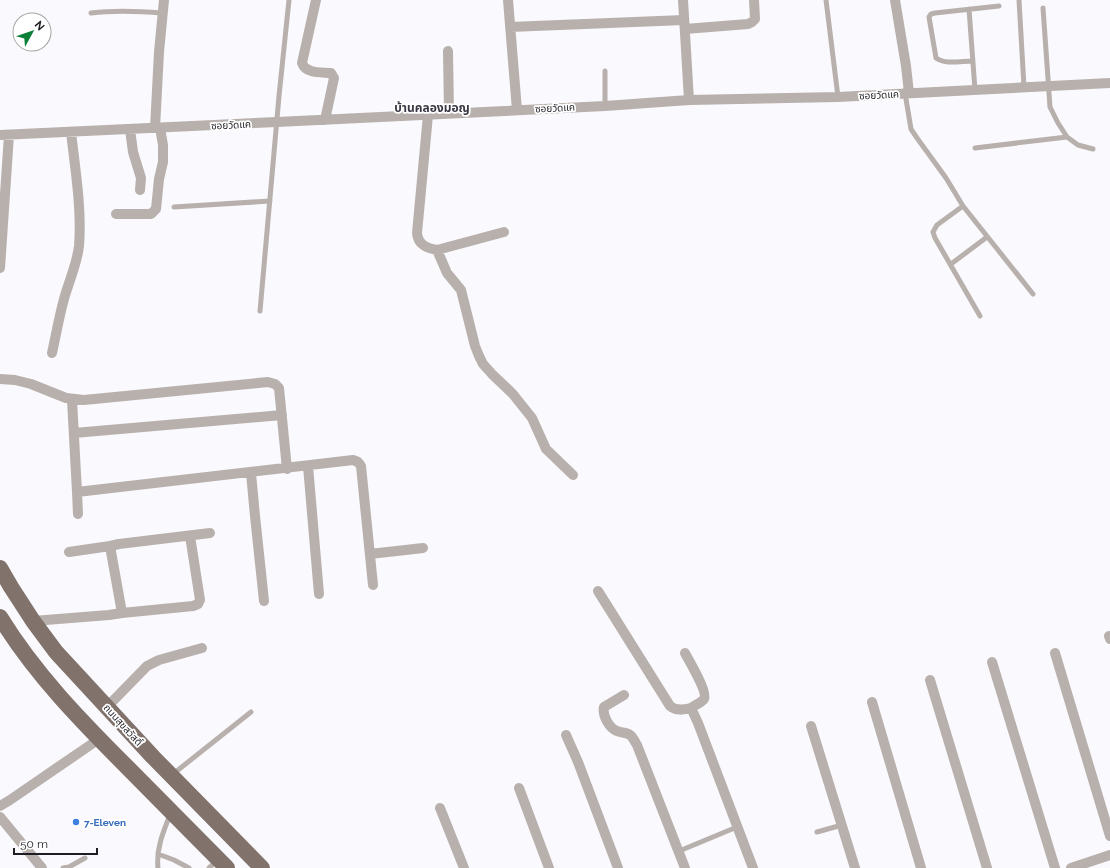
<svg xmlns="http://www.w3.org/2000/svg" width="1110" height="868" font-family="Raleway,'Noto Sans Thai',sans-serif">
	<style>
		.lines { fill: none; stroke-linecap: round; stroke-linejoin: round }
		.service { stroke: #b8b0ac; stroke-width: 5 }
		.minor { stroke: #b8b0ac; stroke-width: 10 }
		.primary { stroke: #81736c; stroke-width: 16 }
		.shop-dot { fill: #3f7fe0; stroke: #fff; stroke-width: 1.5 }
		.labels { text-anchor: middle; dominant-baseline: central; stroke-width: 3.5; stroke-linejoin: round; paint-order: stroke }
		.street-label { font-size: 10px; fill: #1e1d23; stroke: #fff }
		.shop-label { font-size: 10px; font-weight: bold; fill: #366cbe; stroke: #fff; text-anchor: start }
		.quarter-label { font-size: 12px; font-weight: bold; fill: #3a3744; stroke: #fff }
	</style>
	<rect width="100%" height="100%" fill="#faf9fd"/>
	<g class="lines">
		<!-- service -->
		<path class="service" d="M 826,0 L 838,97
			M 1019,0 L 1024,87
			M 1043,8 L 1050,107 L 1058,123 L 1067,137 L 1078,145 L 1093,149
			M 969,9 L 975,90
			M 91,13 C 115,10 138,11 162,13
			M 973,61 C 961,61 946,65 936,58 L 929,17 L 931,14 L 935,13 L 999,6
			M 605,71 L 605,106
			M 905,93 L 911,129 L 917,138 L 946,178 L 963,206 L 1033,294
			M 975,148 L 1067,137
			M 963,206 L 937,225 L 933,232 L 935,238 L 980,316
			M 174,207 L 270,201
			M 951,264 L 987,237
			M 260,311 L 279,96 L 289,0
			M 173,774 L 251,712
			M 817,832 L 842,825
			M 684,849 L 737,827
			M 158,854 L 174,860 L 189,868
			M 63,868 L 69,867 L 85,858
			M 158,868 C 156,849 163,832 170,815
			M 209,868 L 217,860"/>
		<!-- minor -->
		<path class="minor" d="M 316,0 L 302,63 C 306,74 321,72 331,73 L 334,78 L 325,120
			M 508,0 L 517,110
			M 683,0 L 689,100
			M 895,0 L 906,66 L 909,93
			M 510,27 L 684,20
			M 685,29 L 748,24 L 752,22 L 755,19 L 754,0
			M 448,51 L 449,113
			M 428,115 L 417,233 C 418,245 427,248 437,250 L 504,232
			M 155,128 L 159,52 L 164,0
			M 130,129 L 133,152 L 141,178 L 140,190
			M 0,135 L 277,122 L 605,106 L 689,100 L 838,97 L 1110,83
			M 116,214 L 151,214 L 156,209 L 159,179 L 163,162 L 163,145 L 160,128
			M 437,250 L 447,273 L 461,290 L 475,346 L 479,356 L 483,364 L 492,374 L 512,393 L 532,418 L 546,449 L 573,475
			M 0,268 L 9,135
			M 52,353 C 56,335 59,317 64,299 C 69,281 77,264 79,246 C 82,209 75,168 71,132
			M 0,379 L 15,380 L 31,384 L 66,398 L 84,400 L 268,382 L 275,384 L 279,388 L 287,469
			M 72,400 L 77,492 L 353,460 L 358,462 L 361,466 L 373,585
			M 74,433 L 282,415
			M 308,466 L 319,594
			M 251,473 L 255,516 L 264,601
			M 77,492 L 78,514
			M 69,552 L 110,546
			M 370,554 L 423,548
			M 598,591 L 670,706 C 676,711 683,710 691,708 L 698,723 L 753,868
			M 122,613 L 193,606 L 198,604 L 200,600 L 190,536
			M 33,621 L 109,615 L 122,613 L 110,546 L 119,544 L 210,533
			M 1109,636 L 1110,639
			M 685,653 C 689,661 708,692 704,699 C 701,703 695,705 691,708
			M 1055,653 L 1110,836
			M 992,662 L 1055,868
			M 930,680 L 987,868
			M 624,695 L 604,707 C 602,715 609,728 617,731 C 621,733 626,732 630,735 C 633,737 635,742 637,745 L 685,868
			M 872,702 L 921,868
			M 107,707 L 147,666 L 159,660 L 202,648
			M 811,726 L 855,868
			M 566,735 L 578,762 L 618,868
			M 519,788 L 549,868
			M 0,806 L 10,800 L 99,739
			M 440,808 L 464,868
			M 0,817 L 42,868
			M 1071,868 L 1110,855"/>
		<!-- primary -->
		<path class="primary" d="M 0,568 L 11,587 L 33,621 L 56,652 L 153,757 L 262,868
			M 0,617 C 35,674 81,721 128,768 C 161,801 194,835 227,868"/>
	</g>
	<!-- markers -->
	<circle class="shop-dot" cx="76" cy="822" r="4"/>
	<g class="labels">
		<!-- street labels -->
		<g class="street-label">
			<text transform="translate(879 95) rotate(-3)">ซอยวัดแค</text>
			<text transform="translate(555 108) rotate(-3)">ซอยวัดแค</text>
			<text transform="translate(231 125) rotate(-3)">ซอยวัดแค</text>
			<text transform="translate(123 725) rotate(48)">ถนนสุขสวัสดิ์</text>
		</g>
		<!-- shop labels -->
		<g class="shop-label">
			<text x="84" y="822">7-Eleven</text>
		</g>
		<!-- quarter labels -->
		<g class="quarter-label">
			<text x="432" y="108">บ้านคลองมอญ</text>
		</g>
	</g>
	<!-- north arrow -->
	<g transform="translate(32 32) rotate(50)"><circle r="19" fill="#ffffff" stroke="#a5a5a7"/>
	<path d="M0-3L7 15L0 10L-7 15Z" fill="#0a7f37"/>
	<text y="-6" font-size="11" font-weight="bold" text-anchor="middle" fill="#1e1d23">N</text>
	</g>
	<!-- scale -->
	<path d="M14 848v6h83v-6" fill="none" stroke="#1e1d23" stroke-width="2"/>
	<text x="20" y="848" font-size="12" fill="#1e1d23" stroke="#ffffff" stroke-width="3" paint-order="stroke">50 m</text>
</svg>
